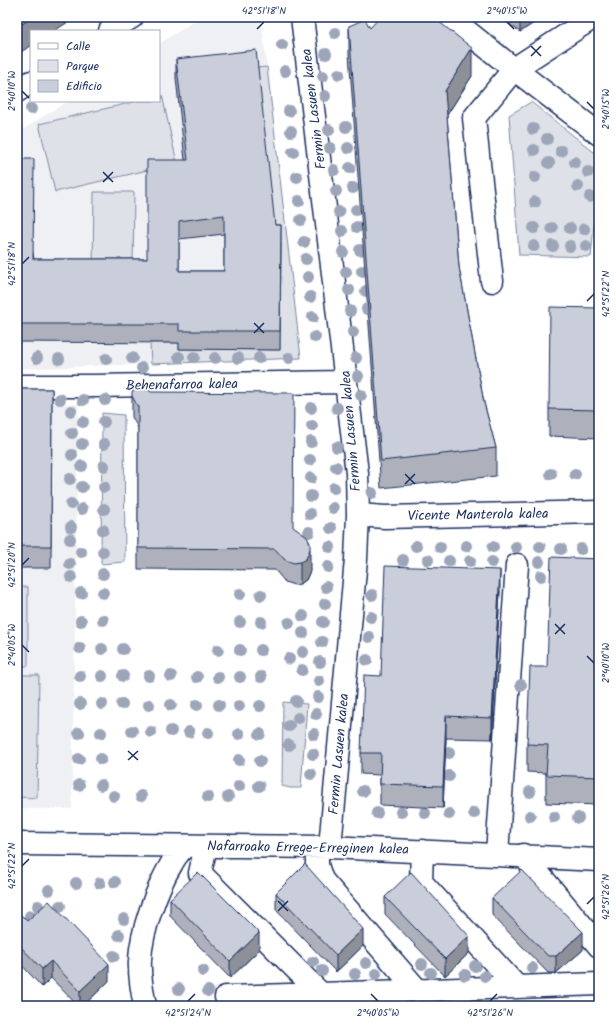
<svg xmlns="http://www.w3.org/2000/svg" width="616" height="1023" font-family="Kalam,sans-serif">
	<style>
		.built { fill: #eff0f4 }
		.green { fill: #dee1e7; stroke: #7c88a2 }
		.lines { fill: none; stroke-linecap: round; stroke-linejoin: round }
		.minor-casing { stroke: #1b2f5e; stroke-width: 25 }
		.major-casing { stroke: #1b2f5e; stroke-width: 25 }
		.minor { stroke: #fff; stroke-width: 22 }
		.major { stroke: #fff; stroke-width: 22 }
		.tree { fill: #9da5b9 }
		.wall { fill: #aeb1bb; stroke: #1b2f5e; fill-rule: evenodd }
		.shaded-wall { fill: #8d9099; stroke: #1b2f5e }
		.building { fill: #caceda; stroke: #1b2f5e; fill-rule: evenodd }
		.ticks { fill: none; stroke: #1b2f5e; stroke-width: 1.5 }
		.labels { text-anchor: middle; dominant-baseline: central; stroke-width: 3; stroke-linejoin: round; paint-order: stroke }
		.street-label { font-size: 14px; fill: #1b2f5e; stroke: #fff }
		.neatline { fill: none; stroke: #1b2f5e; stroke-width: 1.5 }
		.ticks-label { font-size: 10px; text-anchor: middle; fill: #1b2f5e }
	</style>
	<rect width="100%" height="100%" fill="#fff"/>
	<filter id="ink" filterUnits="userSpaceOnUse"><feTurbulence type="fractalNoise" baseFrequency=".025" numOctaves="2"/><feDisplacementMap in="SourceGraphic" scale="8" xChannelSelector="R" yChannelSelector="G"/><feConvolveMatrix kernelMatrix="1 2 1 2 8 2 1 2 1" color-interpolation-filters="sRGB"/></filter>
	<g filter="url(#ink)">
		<!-- built -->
		<path class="built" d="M 201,17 L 261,17 L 301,358 L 17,369 L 17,133 L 68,101 L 159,101 L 159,44 Z
			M 17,403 L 78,404 L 72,809 L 17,809 Z"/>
		<!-- green -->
		<path class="green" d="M 267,67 L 301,358 L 151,364 L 150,343 L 179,343 L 179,349 L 280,350 L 281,244 L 275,244 L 257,68 Z
			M 162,95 L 177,163 L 55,192 L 39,124 L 138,101 L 159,101 L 159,96 Z
			M 531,102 L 599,156 L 599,204 L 596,206 L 591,257 L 519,255 L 509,115 Z
			M 94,192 L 134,192 L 133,268 L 93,268 Z
			M 102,413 L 124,415 L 125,562 L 101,564 Z
			M 17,587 L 28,587 L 28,666 L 17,666 Z
			M 17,675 L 39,675 L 37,798 L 17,797 Z
			M 283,702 L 307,704 L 301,788 L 290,788 L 282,786 Z"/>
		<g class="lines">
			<defs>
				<path id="minor" d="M 302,17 L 357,473 L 358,515 L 356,559 L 330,847
					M 449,17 L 514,69 L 599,134
					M 492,281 L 474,118 L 514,69 L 594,17
					M 17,386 L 93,386 L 346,382
					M 358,515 L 385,517 L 599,512
					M 17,844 L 330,847 L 599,860
					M 206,846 L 200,873 L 321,994
					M 317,847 L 317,865 L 322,880 L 418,991
					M 422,851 L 421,882 L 517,987
					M 497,854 L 517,565
					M 523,855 L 599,946
					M 226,997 L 321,994 L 599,984
					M 145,1006 C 142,991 139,975 140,960 C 141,932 157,887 172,863 C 175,857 180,851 185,846"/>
				<path id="major" d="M 110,31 L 132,17
					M 17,91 L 31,82"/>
			</defs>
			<!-- minor casing -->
			<use href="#minor" class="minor-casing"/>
			<!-- major casing -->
			<use href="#major" class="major-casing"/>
			<!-- minor -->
			<use href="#minor" class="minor"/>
			<!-- major -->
			<use href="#major" class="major"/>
		</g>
		<!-- trees -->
		<g class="tree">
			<circle cx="335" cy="33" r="6"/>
			<circle cx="282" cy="45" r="6"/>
			<circle cx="326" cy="54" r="6"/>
			<circle cx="285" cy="71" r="6"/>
			<circle cx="339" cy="74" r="6"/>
			<circle cx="323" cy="76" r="6"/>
			<circle cx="325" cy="96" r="6"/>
			<circle cx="31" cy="109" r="6"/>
			<circle cx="289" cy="111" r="6"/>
			<circle cx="346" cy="127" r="6"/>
			<circle cx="533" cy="129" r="6"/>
			<circle cx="329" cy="130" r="6"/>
			<circle cx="291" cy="131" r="6"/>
			<circle cx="547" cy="139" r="6"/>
			<circle cx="330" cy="148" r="6"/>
			<circle cx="348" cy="148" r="6"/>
			<circle cx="534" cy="150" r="6"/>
			<circle cx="561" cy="151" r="6"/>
			<circle cx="293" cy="152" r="6"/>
			<circle cx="575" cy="162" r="6"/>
			<circle cx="549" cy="163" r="6"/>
			<circle cx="350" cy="168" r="6"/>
			<circle cx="334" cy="170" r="6"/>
			<circle cx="588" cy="172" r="6"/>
			<circle cx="297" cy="177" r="6"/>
			<circle cx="535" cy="177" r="6"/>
			<circle cx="578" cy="186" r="6"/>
			<circle cx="353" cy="188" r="6"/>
			<circle cx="336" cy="191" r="6"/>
			<circle cx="590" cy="197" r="6"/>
			<circle cx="299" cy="201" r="6"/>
			<circle cx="535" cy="202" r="6"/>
			<circle cx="356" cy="210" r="6"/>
			<circle cx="339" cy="212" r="6"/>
			<circle cx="301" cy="220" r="6"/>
			<circle cx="357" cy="227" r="6"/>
			<circle cx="534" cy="228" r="6"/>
			<circle cx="552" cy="228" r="6"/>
			<circle cx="570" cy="228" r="6"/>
			<circle cx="584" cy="229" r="6"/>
			<circle cx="342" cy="231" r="6"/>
			<circle cx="304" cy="242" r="6"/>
			<circle cx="534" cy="246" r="6"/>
			<circle cx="553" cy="246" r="6"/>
			<circle cx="570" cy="246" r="6"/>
			<circle cx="586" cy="246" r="6"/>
			<circle cx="360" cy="250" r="6"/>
			<circle cx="343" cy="252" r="6"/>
			<circle cx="306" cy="259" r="6"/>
			<circle cx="362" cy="271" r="6"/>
			<circle cx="346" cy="272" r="6"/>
			<circle cx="308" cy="277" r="6"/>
			<circle cx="349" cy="290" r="6"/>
			<circle cx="366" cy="291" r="6"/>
			<circle cx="310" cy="297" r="6"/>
			<circle cx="367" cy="309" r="6"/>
			<circle cx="350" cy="311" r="6"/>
			<circle cx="313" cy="317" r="6"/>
			<circle cx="353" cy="332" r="6"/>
			<circle cx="315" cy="337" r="6"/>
			<circle cx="179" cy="357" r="6"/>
			<circle cx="194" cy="357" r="6"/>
			<circle cx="37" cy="358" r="6"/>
			<circle cx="132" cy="358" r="6"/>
			<circle cx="215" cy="358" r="6"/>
			<circle cx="238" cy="358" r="6"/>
			<circle cx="259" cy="358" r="6"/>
			<circle cx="289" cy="358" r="6"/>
			<circle cx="356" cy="358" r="6"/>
			<circle cx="59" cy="359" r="6"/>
			<circle cx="106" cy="359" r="6"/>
			<circle cx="142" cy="368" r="6"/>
			<circle cx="358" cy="376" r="6"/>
			<circle cx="361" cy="395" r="6"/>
			<circle cx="60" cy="399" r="6"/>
			<circle cx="83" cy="400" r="6"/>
			<circle cx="105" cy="400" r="6"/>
			<circle cx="311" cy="408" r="6"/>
			<circle cx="337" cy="408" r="6"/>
			<circle cx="71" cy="411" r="6"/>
			<circle cx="83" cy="422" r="6"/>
			<circle cx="104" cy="422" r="6"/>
			<circle cx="312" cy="426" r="6"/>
			<circle cx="72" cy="433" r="6"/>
			<circle cx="311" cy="442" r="6"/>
			<circle cx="82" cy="444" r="6"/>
			<circle cx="104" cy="444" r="6"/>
			<circle cx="337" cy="447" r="6"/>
			<circle cx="72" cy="455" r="6"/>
			<circle cx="310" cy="460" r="6"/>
			<circle cx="82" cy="466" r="6"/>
			<circle cx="104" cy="466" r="6"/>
			<circle cx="336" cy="467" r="6"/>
			<circle cx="551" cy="474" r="6"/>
			<circle cx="575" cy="474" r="6"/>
			<circle cx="311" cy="478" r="6"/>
			<circle cx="70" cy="479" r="6"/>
			<circle cx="82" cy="487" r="6"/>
			<circle cx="104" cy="487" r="6"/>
			<circle cx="334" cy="488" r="6"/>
			<circle cx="372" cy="493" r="6"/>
			<circle cx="311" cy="496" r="6"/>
			<circle cx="71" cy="504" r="6"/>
			<circle cx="333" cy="508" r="6"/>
			<circle cx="82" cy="509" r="6"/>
			<circle cx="104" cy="509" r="6"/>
			<circle cx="310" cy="514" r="6"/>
			<circle cx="71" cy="527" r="6"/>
			<circle cx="331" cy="528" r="6"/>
			<circle cx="103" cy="530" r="6"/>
			<circle cx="309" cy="532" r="6"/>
			<circle cx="70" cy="539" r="6"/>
			<circle cx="416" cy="546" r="6"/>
			<circle cx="466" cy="546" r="6"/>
			<circle cx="330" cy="547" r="6"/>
			<circle cx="440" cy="547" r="6"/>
			<circle cx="493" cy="547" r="6"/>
			<circle cx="516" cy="547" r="6"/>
			<circle cx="540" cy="547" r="6"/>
			<circle cx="561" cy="549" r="6"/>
			<circle cx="581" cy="549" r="6"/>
			<circle cx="81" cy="552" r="6"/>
			<circle cx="103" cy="552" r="6"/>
			<circle cx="403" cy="560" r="6"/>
			<circle cx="428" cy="560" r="6"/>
			<circle cx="449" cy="561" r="6"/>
			<circle cx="470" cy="561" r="6"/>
			<circle cx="492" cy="562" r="6"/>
			<circle cx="539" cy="562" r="6"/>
			<circle cx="70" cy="564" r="6"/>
			<circle cx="328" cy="567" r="6"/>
			<circle cx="103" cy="574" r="6"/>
			<circle cx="541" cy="576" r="6"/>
			<circle cx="71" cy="577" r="6"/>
			<circle cx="326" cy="587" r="6"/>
			<circle cx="81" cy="593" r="6"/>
			<circle cx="103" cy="593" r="6"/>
			<circle cx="240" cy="594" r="6"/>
			<circle cx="261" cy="595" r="6"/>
			<circle cx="372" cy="595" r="6"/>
			<circle cx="325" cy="604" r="6"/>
			<circle cx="303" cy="616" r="6"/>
			<circle cx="371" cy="617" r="6"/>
			<circle cx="103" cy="620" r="6"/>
			<circle cx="81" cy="621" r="6"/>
			<circle cx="240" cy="622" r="6"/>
			<circle cx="261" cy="622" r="6"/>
			<circle cx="323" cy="622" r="6"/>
			<circle cx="289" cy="623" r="6"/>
			<circle cx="303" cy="633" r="6"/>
			<circle cx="369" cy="637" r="6"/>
			<circle cx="322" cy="642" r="6"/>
			<circle cx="80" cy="648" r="6"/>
			<circle cx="102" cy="649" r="6"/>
			<circle cx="123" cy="649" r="6"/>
			<circle cx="218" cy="650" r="6"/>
			<circle cx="240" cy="650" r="6"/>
			<circle cx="261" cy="650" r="6"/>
			<circle cx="303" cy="652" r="6"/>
			<circle cx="289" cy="659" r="6"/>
			<circle cx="367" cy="660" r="6"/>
			<circle cx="320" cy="662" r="6"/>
			<circle cx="302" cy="670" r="6"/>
			<circle cx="80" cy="676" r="6"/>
			<circle cx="102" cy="676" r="6"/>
			<circle cx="123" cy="676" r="6"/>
			<circle cx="149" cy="676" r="6"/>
			<circle cx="171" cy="676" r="6"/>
			<circle cx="197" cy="677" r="6"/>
			<circle cx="218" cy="677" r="6"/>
			<circle cx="240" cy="677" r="6"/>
			<circle cx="261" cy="677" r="6"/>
			<circle cx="319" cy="681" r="6"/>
			<circle cx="521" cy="685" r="6"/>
			<circle cx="318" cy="697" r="6"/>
			<circle cx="296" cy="701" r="6"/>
			<circle cx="80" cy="704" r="6"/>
			<circle cx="102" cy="704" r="6"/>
			<circle cx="122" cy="704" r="6"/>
			<circle cx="149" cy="705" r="6"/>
			<circle cx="171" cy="705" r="6"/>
			<circle cx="197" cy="705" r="6"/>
			<circle cx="219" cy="705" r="6"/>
			<circle cx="239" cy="706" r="6"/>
			<circle cx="260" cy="706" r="6"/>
			<circle cx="316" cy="714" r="6"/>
			<circle cx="298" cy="718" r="6"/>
			<circle cx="289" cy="726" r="6"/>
			<circle cx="132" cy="731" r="6"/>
			<circle cx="171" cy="731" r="6"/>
			<circle cx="151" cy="732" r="6"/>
			<circle cx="189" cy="732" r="6"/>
			<circle cx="79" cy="733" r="6"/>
			<circle cx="101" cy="733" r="6"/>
			<circle cx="208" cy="733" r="6"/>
			<circle cx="239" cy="734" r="6"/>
			<circle cx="260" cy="734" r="6"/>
			<circle cx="314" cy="734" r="6"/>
			<circle cx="289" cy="745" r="6"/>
			<circle cx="449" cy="753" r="6"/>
			<circle cx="313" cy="754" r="6"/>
			<circle cx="79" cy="759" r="6"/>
			<circle cx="101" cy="759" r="6"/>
			<circle cx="239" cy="760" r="6"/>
			<circle cx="260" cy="761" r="6"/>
			<circle cx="311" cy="774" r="6"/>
			<circle cx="449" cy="776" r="6"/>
			<circle cx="79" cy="785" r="6"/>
			<circle cx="101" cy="785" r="6"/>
			<circle cx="239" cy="786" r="6"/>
			<circle cx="259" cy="786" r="6"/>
			<circle cx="363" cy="791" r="6"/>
			<circle cx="530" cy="792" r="6"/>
			<circle cx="114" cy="796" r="6"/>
			<circle cx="141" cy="796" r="6"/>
			<circle cx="208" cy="797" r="6"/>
			<circle cx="228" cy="797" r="6"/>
			<circle cx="401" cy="812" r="6"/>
			<circle cx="377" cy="813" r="6"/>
			<circle cx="425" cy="813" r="6"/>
			<circle cx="474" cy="813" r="6"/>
			<circle cx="449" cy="814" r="6"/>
			<circle cx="530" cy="816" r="6"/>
			<circle cx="554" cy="817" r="6"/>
			<circle cx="578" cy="818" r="6"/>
			<circle cx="115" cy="882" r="6"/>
			<circle cx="76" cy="883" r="6"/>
			<circle cx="100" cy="883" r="6"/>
			<circle cx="49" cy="890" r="6"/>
			<circle cx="38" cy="906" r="6"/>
			<circle cx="60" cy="906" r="6"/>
			<circle cx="30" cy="916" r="6"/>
			<circle cx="124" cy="919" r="6"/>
			<circle cx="119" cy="935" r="6"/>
			<circle cx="114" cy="956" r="6"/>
			<circle cx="313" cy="962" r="6"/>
			<circle cx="366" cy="963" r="6"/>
			<circle cx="422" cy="964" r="6"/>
			<circle cx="475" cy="966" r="6"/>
			<circle cx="532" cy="968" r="6"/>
			<circle cx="203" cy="971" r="6"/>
			<circle cx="322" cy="971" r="6"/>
			<circle cx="431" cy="973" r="6"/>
			<circle cx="355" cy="974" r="6"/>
			<circle cx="376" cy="974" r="6"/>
			<circle cx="465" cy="975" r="6"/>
			<circle cx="485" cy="976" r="6"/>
			<circle cx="179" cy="989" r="6"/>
			<circle cx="208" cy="991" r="6"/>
		</g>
		<!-- wall -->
		<path class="wall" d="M 500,17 L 543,17 L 520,32 Z
			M 349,26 L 370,28 L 472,76 L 447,115 L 459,267 L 484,403 L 496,448 L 496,476 L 381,488 L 349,54 Z
			M 176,59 L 275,225 L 281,225 L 280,350 L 179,349 L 179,343 L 17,342 L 17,159 L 34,259 L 147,259 L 185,160 L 176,78 ZM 224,234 L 224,271 L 179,271 L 179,239 Z
			M 599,308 L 599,438 L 549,436 L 549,409 Z
			M 17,389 L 52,389 L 51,568 L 17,568 Z
			M 132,396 L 293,528 L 310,571 L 306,580 L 300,584 L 294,585 L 285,582 L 275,570 L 138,569 L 138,428 L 132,417 Z
			M 599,559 L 599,805 L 546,803 L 546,773 L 527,772 L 527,744 L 547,667 Z
			M 500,591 L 492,739 L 446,738 L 443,808 L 380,805 L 380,775 L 361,774 L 361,753 L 381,676 Z
			M 276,893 L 363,946 L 336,972 L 276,910 Z
			M 385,897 L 469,953 L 445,976 L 385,914 Z
			M 492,898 L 583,950 L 556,973 L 548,973 L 492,915 Z
			M 170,899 L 259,950 L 230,978 L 170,916 Z
			M 17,911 L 27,921 L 109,981 L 83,1006 L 78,1006 L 51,978 L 42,987 L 17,960 Z"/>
		<!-- shaded-wall -->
		<path class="shaded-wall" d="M 33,17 L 76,17 L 54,31 L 31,31 L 31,46 L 17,54 L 17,27 Z
			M 520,17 L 543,17 L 520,32 Z
			M 472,48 L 472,76 L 445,118 L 445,91 Z
			M 310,549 L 310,571 L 306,580 L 300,584 L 300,562 Z
			M 500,570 L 500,591 L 492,739 L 492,718 Z
			M 446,716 L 446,738 L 443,808 L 443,786 Z
			M 363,929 L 363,946 L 336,972 L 336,955 Z
			M 583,932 L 583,950 L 556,973 L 556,956 Z
			M 259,933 L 259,950 L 230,978 L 230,961 Z
			M 469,936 L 469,953 L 445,976 L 445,959 Z
			M 51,961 L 51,978 L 42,987 L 42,969 Z
			M 109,964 L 109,981 L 83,1006 L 80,1006 L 80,991 Z"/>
		<!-- building -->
		<path class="building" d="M 17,17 L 33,17 L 17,27 Z
			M 380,17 L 433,17 L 472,48 L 445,91 L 459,267 L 484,403 L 496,448 L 381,461 L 349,26 L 365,19 L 370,28 Z
			M 256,50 L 275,225 L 281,225 L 280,331 L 179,331 L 179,324 L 17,324 L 17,159 L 34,159 L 33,259 L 147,259 L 147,160 L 188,160 L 176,59 ZM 224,215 L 224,271 L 179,271 L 179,221 Z
			M 550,307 L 599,308 L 599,410 L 549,409 Z
			M 136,386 L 145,387 L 151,392 L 294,393 L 293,527 L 307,537 L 310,543 L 310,549 L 306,559 L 300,562 L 294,563 L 285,560 L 275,549 L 138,548 L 138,407 L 132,396 L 132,392 Z
			M 17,389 L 52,389 L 51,546 L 17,546 Z
			M 551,557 L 599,559 L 599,777 L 546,775 L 548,745 L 527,744 L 530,667 L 547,667 Z
			M 385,566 L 500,570 L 492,718 L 446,716 L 443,786 L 380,784 L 381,753 L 361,753 L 364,675 L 381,676 Z
			M 305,864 L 363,929 L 336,955 L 276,893 Z
			M 522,870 L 583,932 L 556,956 L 548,956 L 492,898 Z
			M 198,872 L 259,933 L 230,961 L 170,899 Z
			M 411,872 L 469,936 L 445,959 L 385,897 Z
			M 49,901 L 109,964 L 80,991 L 51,961 L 42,969 L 17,943 L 17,911 L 27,921 Z"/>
	</g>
	<!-- ticks -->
	<path class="ticks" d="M 507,22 L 514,29M 257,29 L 264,22M 531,46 L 541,56M 531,56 L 541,46M 22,91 L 29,98M 587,102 L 594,109M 103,172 L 113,182M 103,182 L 113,172M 22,264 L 29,257M 587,301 L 594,294M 254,323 L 264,333M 254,333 L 264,323M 405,474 L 415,484M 405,484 L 415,474M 22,565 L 29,558M 555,624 L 565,634M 555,634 L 565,624M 22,645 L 29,652M 587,656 L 594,663M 128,751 L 138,760M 128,760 L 138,751M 22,866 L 29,859M 278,901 L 288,911M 587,904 L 594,897M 278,911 L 288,901M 371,994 L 378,1001M 188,1001 L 195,994M 490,1001 L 497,994"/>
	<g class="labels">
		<!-- street labels -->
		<g class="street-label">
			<text transform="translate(314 109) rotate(-97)">Fermin Lasuen kalea</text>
			<text transform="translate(182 385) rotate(-1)">Behenafarroa kalea</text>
			<text transform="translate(351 431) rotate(-95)">Fermin Lasuen kalea</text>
			<text transform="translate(478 515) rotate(-1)">Vicente Manterola kalea</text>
			<text transform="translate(339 754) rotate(-85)">Fermin Lasuen kalea</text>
			<text transform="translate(308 848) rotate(1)">Nafarroako Errege-Erreginen kalea</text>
		</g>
	</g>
	<!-- margin -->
	<rect width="616" height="1023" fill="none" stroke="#fff" stroke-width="44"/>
	<!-- legend -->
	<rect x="30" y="30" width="130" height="72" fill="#ffffff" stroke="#a4acbf"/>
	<rect x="38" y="43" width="20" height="6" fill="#ffffff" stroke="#a4acbf"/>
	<text x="66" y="50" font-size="12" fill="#1b2f5e">Calle</text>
	<rect x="38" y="60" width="20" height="12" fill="#dee1e7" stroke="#a4acbf"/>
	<text x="66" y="70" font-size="12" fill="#1b2f5e">Parque</text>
	<rect x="38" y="80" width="20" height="12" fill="#caceda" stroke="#a4acbf"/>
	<text x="66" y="90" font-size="12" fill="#1b2f5e">Edificio</text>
	<rect x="22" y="22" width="572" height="979" class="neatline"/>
	<g class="ticks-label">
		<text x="264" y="14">42°51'18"N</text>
		<text x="507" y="14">2°40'15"W</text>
		<text transform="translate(11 91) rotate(-90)" y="4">2°40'10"W</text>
		<text transform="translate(605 109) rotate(-90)" y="4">2°40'15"W</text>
		<text transform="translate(11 264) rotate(-90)" y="4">42°51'18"N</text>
		<text transform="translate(605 294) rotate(-90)" y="4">42°51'22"N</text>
		<text transform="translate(11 565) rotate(-90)" y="4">42°51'20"N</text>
		<text transform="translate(11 645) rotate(-90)" y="4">2°40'05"W</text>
		<text transform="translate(605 663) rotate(-90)" y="4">2°40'10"W</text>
		<text transform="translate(11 866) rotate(-90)" y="4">42°51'22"N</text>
		<text transform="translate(605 897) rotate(-90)" y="4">42°51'26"N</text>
		<text x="188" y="1016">42°51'24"N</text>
		<text x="378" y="1016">2°40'05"W</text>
		<text x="490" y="1016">42°51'26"N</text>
	</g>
</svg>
